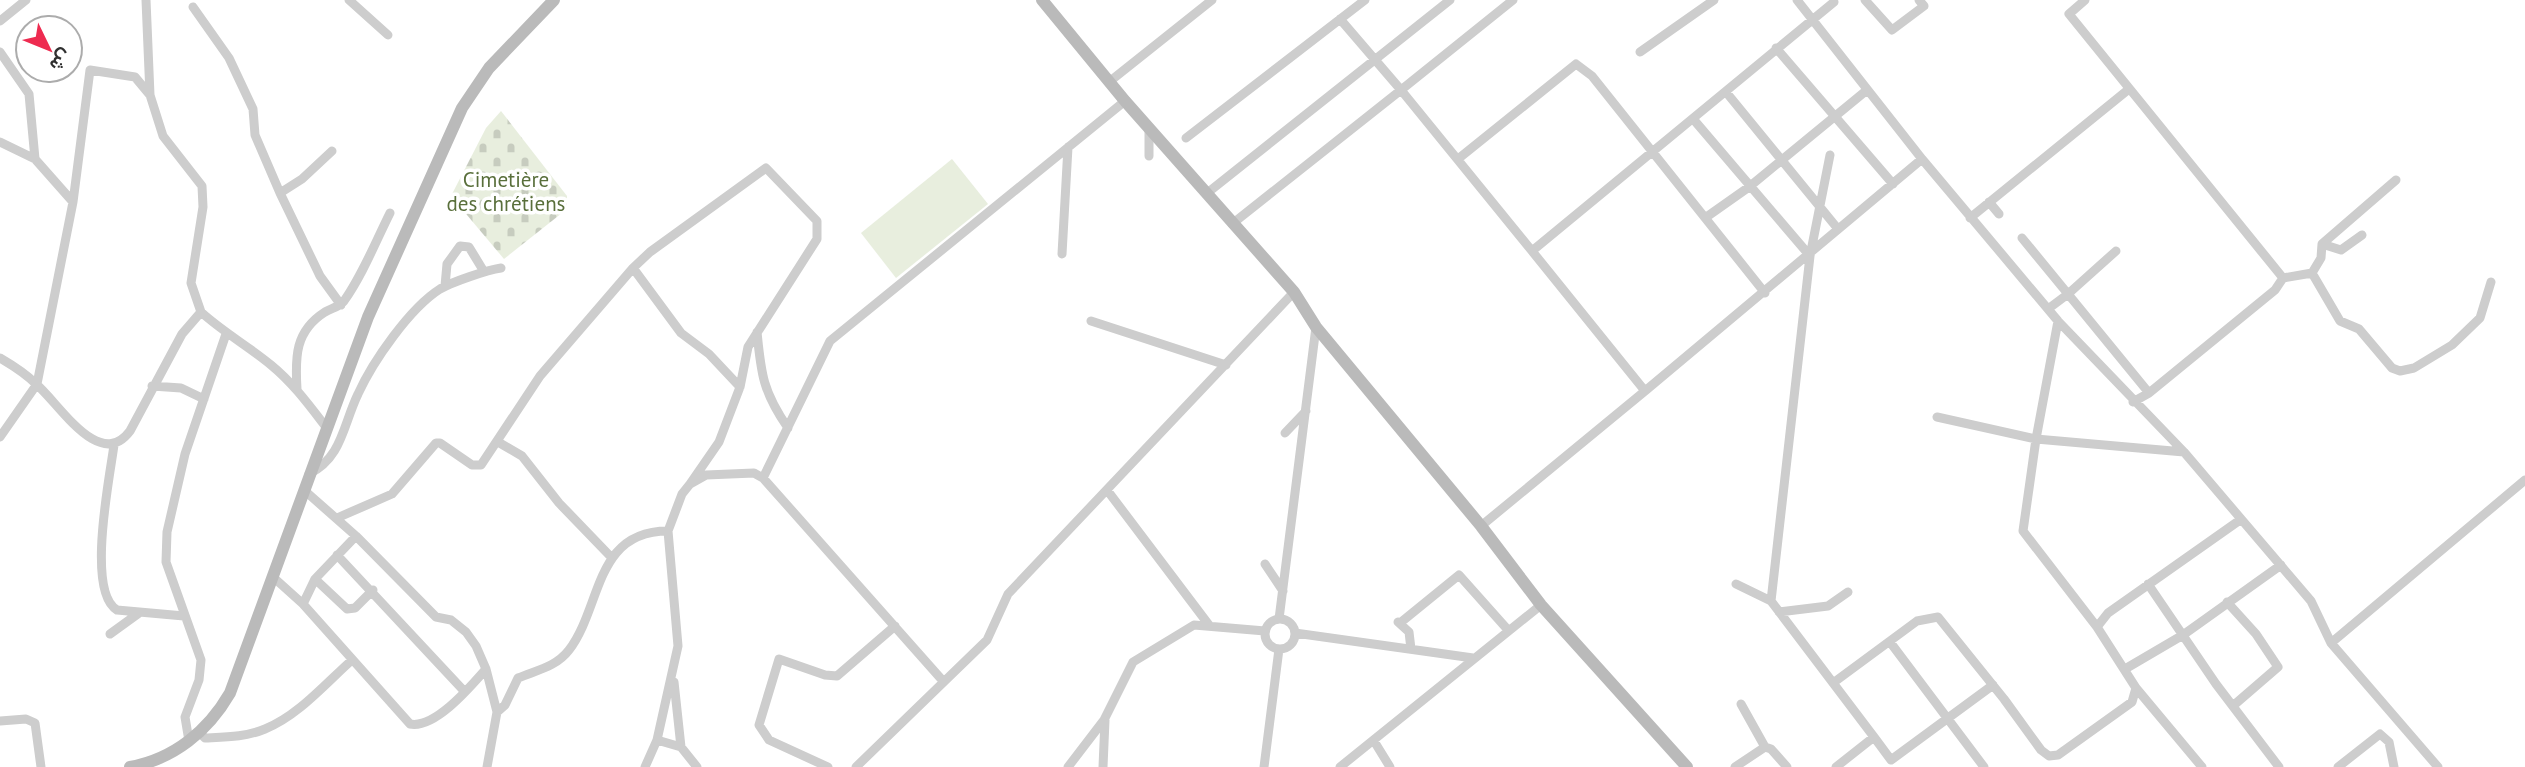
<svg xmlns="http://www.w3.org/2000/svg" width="2525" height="767" font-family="'PT Sans',Vazirmatn,sans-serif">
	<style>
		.green { fill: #e8eede }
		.cemetery { fill: url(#cemetery-stones) }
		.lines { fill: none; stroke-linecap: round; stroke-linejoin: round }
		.street { stroke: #cdcdcd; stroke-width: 9 }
		.secondary { stroke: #bababa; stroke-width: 12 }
		.labels { text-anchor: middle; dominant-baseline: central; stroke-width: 7; stroke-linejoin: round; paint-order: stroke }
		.park-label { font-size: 21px; fill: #596f3b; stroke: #fff }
	</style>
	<defs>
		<pattern id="cemetery-stones" width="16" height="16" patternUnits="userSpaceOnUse" patternTransform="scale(1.75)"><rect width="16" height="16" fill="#e8eede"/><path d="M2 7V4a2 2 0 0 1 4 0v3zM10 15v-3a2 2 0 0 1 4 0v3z" fill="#c7ccbf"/></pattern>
	</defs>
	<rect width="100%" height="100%" fill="#fff"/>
	<!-- green -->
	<path class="green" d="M 952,159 L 988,204 L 896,278 L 861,233 Z"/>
	<!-- cemetery -->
	<path class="cemetery" d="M 501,111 L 567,196 L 567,209 L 504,259 L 451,196 L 486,128 Z"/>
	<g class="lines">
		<!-- street -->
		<path class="street" d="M 146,0 L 150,95
			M 349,0 L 388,35
			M 1797,0 L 1922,159 L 2058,321 L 2184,452 L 2311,601 L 2331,643 L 2438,767
			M 1865,0 L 1892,30 L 1924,6 L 1919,0
			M 2085,0 L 2069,14 L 2283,278 L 2275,290 L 2149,393 L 2133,402
			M 193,7 L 229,58 L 253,109 L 255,135 L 280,193 L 320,276 L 341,305
			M 1340,19 L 1401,90 L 1513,0
			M 0,21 L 26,0
			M 1776,48 L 1893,184
			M 0,52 L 29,94 L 35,159 L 0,142
			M 1640,52 L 1714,0
			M 1109,82 L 1212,0
			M 1726,92 L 1838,229
			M 1694,120 L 1810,256
			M 1149,129 L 1149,156
			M 1186,138 L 1365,0
			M 35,159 L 73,202
			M 1458,159 L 1576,64 L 1592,76 L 1765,293
			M 280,193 L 302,179 L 332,151
			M 1206,194 L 1450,0
			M 1989,202 L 1999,214
			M 1705,218 L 1749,187 L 1867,90
			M 1970,218 L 2129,89
			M 1232,224 L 1401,90 L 1532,251 L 1834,2
			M 2022,238 L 2068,294 L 2048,309
			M 2322,244 L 2341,250 L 2362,235
			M 2116,251 L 2068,294 L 2149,393
			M 1062,254 L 1068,147
			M 633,268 L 681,333 L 709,354 L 740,387
			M 2312,273 L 2340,321 L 2359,329 L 2392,368 L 2400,371 L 2414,368 L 2452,345 L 2480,318 L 2491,282
			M 2312,273 L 2321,258 L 2322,244 L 2396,180
			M 2283,278 L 2312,273
			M 445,286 L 447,264 L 460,246 L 469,247 L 483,270
			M 1091,321 L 1226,365
			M 757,332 C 761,374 763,392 788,428
			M 0,358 C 12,365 26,374 36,384 C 59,403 99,472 130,431 L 182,334 L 201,312 C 223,332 248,346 271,365 C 293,383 309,405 326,427
			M 152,386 L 181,388 L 204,399
			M 297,389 C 295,357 295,331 325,312 C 332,308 339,307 344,301 C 363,274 375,243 390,213
			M 1645,391 L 1922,159
			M 1937,417 L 2036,439 L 2058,321
			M 1285,433 L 1306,411
			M 0,437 L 37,384 L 73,202 L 90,70 L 135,77 L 150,95 L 163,136 L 202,186 L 203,207 L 191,283 L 201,312
			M 498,442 L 522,456 L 559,503 L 612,558
			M 114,445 C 110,476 86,592 117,610 L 184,616
			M 309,474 C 342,458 343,425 358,394 C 373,361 410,308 440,289 C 452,282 487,270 501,268
			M 763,478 L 830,341 L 1125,101
			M 304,490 L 356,536 L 436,617 L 451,620 L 466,632 L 476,646 L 486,669 L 497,712 L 487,767
			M 1107,490 L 1209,625
			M 337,518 L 392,494 L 436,443 L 440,443 L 472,465 L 481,465 L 540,376 L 633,268 L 650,252 L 766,168 L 817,221 L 817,239 L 748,347 L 740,387 L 719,442 L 690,484
			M 1481,526 L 1645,391 L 1532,251
			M 337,555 L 465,692
			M 1265,564 L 1283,591
			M 273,577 L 303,604 L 410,724 C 435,729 471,686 486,669
			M 315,579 L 347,609 L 355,608 L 373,590
			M 1736,584 L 1771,601 L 1874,737
			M 2148,584 L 2216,684 L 2279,767
			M 1771,601 L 1810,256 L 1830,155
			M 2227,602 L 2256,634 L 2278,667 L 2234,705
			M 303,604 L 315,579 L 356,536
			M 1779,612 L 1828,606 L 1848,592
			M 1279,619 L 1316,327
			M1265 634a15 15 0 1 1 30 0a15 15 0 1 1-30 0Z
			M 1398,622 L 1409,632 L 1411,649
			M 1400,623 L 1459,575 L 1508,630
			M 2097,627 L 2108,613 L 2240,520
			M 1295,633 L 1473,658
			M 110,634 L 139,613
			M 1890,642 L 1984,767
			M 2331,643 L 2525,480
			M 2125,669 L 2183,635 L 2281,565
			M 674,682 L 681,747
			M 1833,683 L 1917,621 L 1938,617 L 2004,699 L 2041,750 L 2049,756 L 2058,755 L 2132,702 L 2136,688 L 2097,627 L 2023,531 L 2036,439 L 2184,452
			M 2136,688 L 2202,767
			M 1741,704 L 1765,747
			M 497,712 L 505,705 L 518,678 C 537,670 556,667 569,650 C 602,607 594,531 668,531
			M 0,721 L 26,719 L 35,723 L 41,767
			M 200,733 L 205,738 C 226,737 246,737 265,729 C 298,716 326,683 352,660
			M 657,740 L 681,747 L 697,767
			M 189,741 L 185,717 L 199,680 L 201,660 L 166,562 L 167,532 L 185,454 L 226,334
			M 1374,741 L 1390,767
			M 645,767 L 657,740 L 678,646 L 668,531 L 682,494 L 690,484 L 706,475 L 754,473 L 763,478 L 943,681
			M 828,767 L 769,740 L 759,725 L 779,659 L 825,675 L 837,676 L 895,626
			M 856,767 L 987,640 L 1008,594 L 1294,292
			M 1068,767 L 1104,720 L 1133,662 L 1194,625 L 1265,631
			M 1103,767 L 1105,720
			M 1264,767 L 1279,649
			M 1340,767 L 1541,605
			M 1735,767 L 1765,747 L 1771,749 L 1787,767
			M 1836,767 L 1874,737 L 1891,760 L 1993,685
			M 2338,767 L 2380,734 L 2389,742 L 2394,767"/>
		<!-- secondary -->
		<path class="secondary" d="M 1042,0 L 1125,101 L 1294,292 L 1316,327 L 1481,526 L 1541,605 L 1687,767
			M 130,767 C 174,759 208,731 230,693 L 368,317 L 462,108 L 489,68 L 554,0"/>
	</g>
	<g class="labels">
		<!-- park labels -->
		<g class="park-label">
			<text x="506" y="179">Cimetière<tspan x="506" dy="24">des chrétiens</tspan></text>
		</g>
	</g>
	<!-- north arrow -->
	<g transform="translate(49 49) rotate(133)"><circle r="33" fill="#ffffff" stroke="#acacac" stroke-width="2"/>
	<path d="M0-5L12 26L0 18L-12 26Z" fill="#ee2b50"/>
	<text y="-10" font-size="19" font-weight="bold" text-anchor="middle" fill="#303030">ش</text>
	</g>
</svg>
